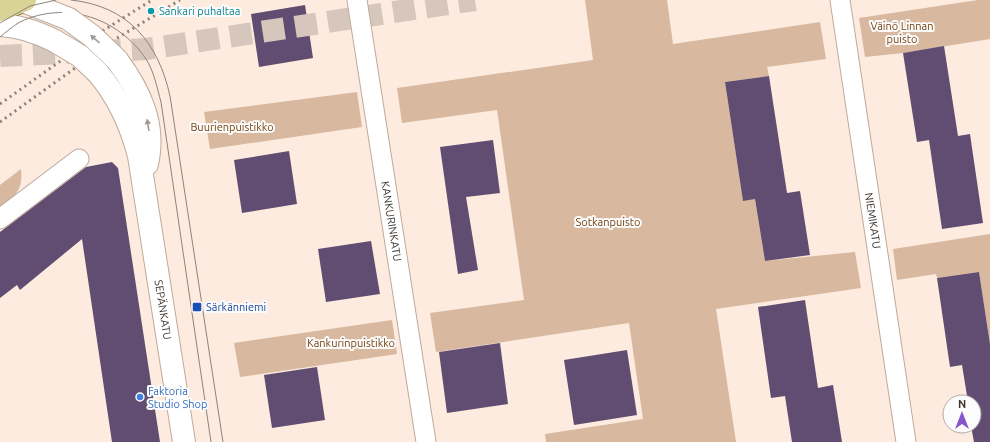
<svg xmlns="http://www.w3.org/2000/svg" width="990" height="442" font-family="Ubuntu,sans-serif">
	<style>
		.green { fill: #d8b89f }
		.building { fill: #604d71 }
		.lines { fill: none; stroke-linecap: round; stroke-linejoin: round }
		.trunk-tunnel { stroke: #d6c6bb; stroke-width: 22; stroke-dasharray: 22 11; stroke-linecap: butt }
		.minor-casing { stroke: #beaa9b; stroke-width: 21 }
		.secondary-casing { stroke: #beaa9b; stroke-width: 24 }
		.primary-casing { stroke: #918a42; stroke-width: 24 }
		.minor { stroke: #fff; stroke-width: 19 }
		.secondary { stroke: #fff; stroke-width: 22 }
		.primary { stroke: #d9d495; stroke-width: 22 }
		.tram { stroke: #8f8379; stroke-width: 1 }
		.rail { stroke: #8f8379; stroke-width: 3; stroke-dasharray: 2 4; stroke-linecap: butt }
		.secondary-bridge-casing { stroke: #beaa9b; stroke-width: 24; stroke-linecap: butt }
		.secondary-bridge { stroke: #fff; stroke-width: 22 }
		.oneway { fill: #9e9a96 }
		.culture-dot { fill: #0f9aa8; stroke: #fcfcfc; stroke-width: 1.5 }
		.transit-dot { fill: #1a4fb4; stroke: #fcfcfc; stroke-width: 1.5 }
		.shop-dot { fill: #3f7fe0; stroke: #fcfcfc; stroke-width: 1.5 }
		.labels { text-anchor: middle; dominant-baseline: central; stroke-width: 4; stroke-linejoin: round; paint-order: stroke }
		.culture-label { font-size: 11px; fill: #0d838f; stroke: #fcfcfc; text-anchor: start }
		.park-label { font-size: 11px; fill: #74420f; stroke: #fcfcfc }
		.street-label { font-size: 11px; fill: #3c342d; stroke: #fcfcfc }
		.transit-label { font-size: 11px; fill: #164399; stroke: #fcfcfc; text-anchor: start }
		.shop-label { font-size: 11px; fill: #366cbe; stroke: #fcfcfc; text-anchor: start }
	</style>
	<rect width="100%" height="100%" fill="#fcebde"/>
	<!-- green -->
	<path class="green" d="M 585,0 L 667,0 L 673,44 L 820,22 L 826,59 L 767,67 L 769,76 L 725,82 L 743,200 L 755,199 L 765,261 L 855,252 L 861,288 L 716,309 L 736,442 L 546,442 L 545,434 L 643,419 L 629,323 L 436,352 L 430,313 L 524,300 L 497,110 L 402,123 L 397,88 L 593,60 Z
		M 978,0 L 990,0 L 990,39 L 903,53 L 865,57 L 859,18 Z
		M 357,92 L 362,127 L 210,149 L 204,112 Z
		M 21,169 C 23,191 16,195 0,207 L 0,185 Z
		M 990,234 L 990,344 L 979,272 L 937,278 L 936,274 L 897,280 L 893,249 Z
		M 392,320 L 397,354 L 240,377 L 234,343 Z"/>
	<!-- building -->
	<path class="building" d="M 305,5 L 313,58 L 259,67 L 251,14 Z
		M 944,46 L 958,136 L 970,134 L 983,223 L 942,229 L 929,140 L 917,142 L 903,53 Z
		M 769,76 L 787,193 L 800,191 L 810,255 L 765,261 L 755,199 L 743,201 L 725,82 Z
		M 493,140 L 500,193 L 466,197 L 478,270 L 458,274 L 440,147 Z
		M 289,151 L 297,204 L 242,213 L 234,160 Z
		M 112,162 L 118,168 L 160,442 L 112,442 L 82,239 L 20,290 L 17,285 L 0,298 L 0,232 L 86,167 Z
		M 371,241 L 380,294 L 326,302 L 318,249 Z
		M 979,272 L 990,344 L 990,442 L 974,442 L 971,426 L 974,426 L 974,402 L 968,402 L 962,365 L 950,367 L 937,278 Z
		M 805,300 L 818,388 L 833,385 L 842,442 L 792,442 L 785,396 L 771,398 L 758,307 Z
		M 500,343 L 508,404 L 447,413 L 439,352 Z
		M 627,350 L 637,415 L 574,425 L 564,360 Z
		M 317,367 L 325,420 L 272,428 L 264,375 Z"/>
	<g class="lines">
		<!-- trunk-tunnel -->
		<path class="trunk-tunnel" d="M 0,56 L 147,49 L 475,0"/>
		<defs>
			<g id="minor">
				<path id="s1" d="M 357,0 L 426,442"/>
				<path id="s2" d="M 840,0 L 906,442"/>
				<path d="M 0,219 L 79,159"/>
			</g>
			<g id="secondary">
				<path d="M 13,0 L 23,1 L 69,19"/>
				<path d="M 0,25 C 20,26 37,32 55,41"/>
				<path d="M 117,60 C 140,91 156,125 147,164"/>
				<path id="s3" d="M 98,73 C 119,98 131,125 139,156 L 184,442"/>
			</g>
			<path id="primary" d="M 0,10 L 25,0"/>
		</defs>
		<!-- minor casing -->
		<use href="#minor" class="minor-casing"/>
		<!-- secondary casing -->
		<use href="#secondary" class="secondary-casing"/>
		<!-- primary casing -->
		<use href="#primary" class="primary-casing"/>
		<!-- minor -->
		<use href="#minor" class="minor"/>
		<!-- secondary -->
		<use href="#secondary" class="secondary"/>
		<!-- primary -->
		<use href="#primary" class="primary"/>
		<!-- tram -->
		<path class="tram" d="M 71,0 C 128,6 158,42 170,96 L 223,442
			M 0,23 L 30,6 L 56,0
			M 0,37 C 6,32 13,26 20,22 C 66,0 118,18 146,59 C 154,71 157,88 161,102 L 211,442"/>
		<!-- rail -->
		<path class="rail" d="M 0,104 L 104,30 L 152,0
			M 0,122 L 114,40 L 180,0"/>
		<defs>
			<path id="secondary-bridge" d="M 70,20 L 92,36 L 117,60
				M 55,41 L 80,56 L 98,73"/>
		</defs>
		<!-- secondary-bridge casing -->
		<use href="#secondary-bridge" class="secondary-bridge-casing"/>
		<!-- secondary-bridge -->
		<use href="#secondary-bridge" class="secondary-bridge"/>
	</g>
	<!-- one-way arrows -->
	<defs><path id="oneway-solid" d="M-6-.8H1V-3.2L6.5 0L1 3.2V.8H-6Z"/></defs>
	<g class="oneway">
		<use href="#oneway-solid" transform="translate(95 39) rotate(-139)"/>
		<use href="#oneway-solid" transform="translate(148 125) rotate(-99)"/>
	</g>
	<!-- markers -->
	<circle class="culture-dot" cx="151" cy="11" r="4"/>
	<rect class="transit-dot" x="192" y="302" width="10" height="10" rx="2"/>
	<circle class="shop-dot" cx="140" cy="397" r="4"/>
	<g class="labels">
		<!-- culture labels -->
		<g class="culture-label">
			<text x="159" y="11">Sankari puhaltaa</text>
		</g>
		<!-- park labels -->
		<g class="park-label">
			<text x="902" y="26">Väinö Linnan<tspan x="902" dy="13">puisto</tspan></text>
			<text x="232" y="127">Buurienpuistikko</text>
			<text x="608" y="222">Sotkanpuisto</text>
			<text x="351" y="343">Kankurinpuistikko</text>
		</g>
		<!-- street labels -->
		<g class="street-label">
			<text stroke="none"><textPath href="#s1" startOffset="224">KANKURINKATU</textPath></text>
			<text stroke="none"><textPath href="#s2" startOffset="223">NIEMIKATU</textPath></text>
			<text stroke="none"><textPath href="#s3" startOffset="249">SEPÄNKATU</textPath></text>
		</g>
		<!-- transit labels -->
		<g class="transit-label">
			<text x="206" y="307">Särkänniemi</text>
		</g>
		<!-- shop labels -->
		<g class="shop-label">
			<text x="148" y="391">Faktoria<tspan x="148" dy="13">Studio Shop</tspan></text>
		</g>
	</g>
	<!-- north arrow -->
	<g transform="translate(962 414)"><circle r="19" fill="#fcfcfc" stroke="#afaca9"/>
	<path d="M0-3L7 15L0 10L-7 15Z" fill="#8755cd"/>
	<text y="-6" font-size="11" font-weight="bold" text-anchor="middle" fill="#3c342d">N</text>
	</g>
</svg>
